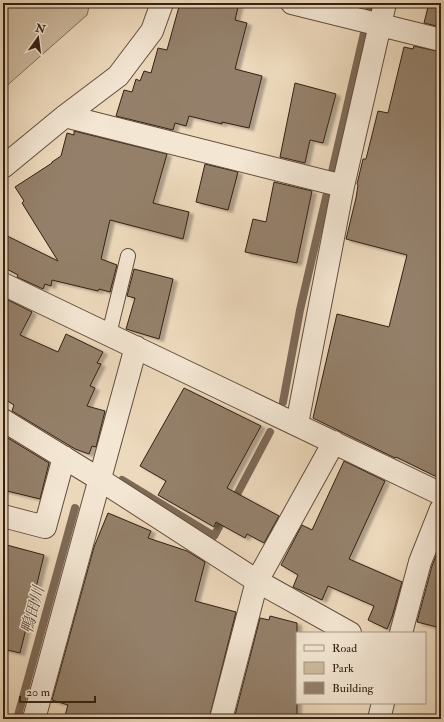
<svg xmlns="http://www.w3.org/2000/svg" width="444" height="722" font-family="'IM FELL Double Pica','Noto Serif JP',serif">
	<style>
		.green { fill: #cdba9f; stroke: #806d59 }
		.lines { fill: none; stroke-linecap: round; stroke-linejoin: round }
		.stream { stroke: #7d6956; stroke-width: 8 }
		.building { fill: #94806b; stroke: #332013; filter: url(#shadow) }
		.service-casing { stroke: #624e3d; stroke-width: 16 }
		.minor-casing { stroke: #624e3d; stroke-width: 24 }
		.service { stroke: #f3e6d3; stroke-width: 14 }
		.minor { stroke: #f3e6d3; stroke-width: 22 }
		.labels { text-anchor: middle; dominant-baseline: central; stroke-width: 3; stroke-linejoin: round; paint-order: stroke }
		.water-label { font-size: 16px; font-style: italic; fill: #5e4b3a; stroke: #f3e6d3 }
	</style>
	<defs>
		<filter id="shadow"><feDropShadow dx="4.5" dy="2.5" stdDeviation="1" flood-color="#0004"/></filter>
	</defs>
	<rect width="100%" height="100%" fill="#edd9bc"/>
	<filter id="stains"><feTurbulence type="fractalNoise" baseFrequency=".005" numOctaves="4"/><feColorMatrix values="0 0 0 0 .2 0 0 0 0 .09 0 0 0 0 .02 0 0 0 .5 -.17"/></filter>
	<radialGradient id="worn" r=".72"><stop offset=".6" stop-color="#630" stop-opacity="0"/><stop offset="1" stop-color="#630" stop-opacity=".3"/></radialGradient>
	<!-- green -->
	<path class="green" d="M 3,3 L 90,3 L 87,15 L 3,89 Z"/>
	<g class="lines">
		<!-- stream -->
		<path class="stream" d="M 283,402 L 300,310 L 371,3
			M 122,480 L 214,536 L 225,516
			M 233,502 L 270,432
			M 17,719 L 75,508"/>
	</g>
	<!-- building -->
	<path class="building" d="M 180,3 L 239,3 L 235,20 L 247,23 L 235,69 L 262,76 L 249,128 L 222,122 L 222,124 L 189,116 L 186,126 L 175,123 L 173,130 L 116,116 L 124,90 L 132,92 L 136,79 L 140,81 L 144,71 L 151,73 L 158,48 L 167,50 Z
		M 429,3 L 441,3 L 441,27 L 424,23 Z
		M 414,46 L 441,52 L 441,479 L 396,457 L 395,458 L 313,418 L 337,314 L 389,327 L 407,255 L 346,239 L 356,198 L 358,185 L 357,184 L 363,159 L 366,159 L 378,111 L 388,113 L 404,47 L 413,49 Z
		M 295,83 L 336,94 L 323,143 L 310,140 L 305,163 L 280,157 Z
		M 74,131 L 167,154 L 153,203 L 189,212 L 183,239 L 110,220 L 101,259 L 117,265 L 110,292 L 99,289 L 98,291 L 52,280 L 51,286 L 45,284 L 43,289 L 17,277 L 18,275 L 3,267 L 3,234 L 58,261 L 22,203 L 24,201 L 15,187 L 52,163 L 52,162 L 61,156 L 67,133 L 74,135 Z
		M 205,164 L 238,172 L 228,210 L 196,202 Z
		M 274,182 L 312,191 L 297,263 L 245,252 L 253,219 L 266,222 Z
		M 134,269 L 173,279 L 159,339 L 126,329 L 135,298 L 127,296 Z
		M 6,299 L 32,312 L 20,335 L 58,352 L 66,334 L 103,352 L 97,363 L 101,364 L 90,386 L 95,388 L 87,406 L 105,411 L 96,447 L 92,446 L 89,454 L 75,449 L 12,411 L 14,405 L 3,398 L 3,306 Z
		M 184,388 L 261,426 L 227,488 L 279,516 L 264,543 L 247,534 L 245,538 L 216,522 L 214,527 L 158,495 L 166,481 L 140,466 Z
		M 3,435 L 49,463 L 40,499 L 3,490 Z
		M 344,461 L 385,481 L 349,559 L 402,582 L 392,617 L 387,629 L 368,620 L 374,606 L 328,586 L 322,600 L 293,587 L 298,575 L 281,565 L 302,525 L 312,530 Z
		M 108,513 L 151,531 L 148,538 L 187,551 L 205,562 L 195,601 L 236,612 L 209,719 L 64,719 L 68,705 L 52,700 L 94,547 Z
		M 3,544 L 44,555 L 20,653 L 3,649 Z
		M 437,553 L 441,553 L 441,628 L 417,622 L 432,566 Z
		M 270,616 L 297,623 L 297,719 L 234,719 L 260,618 L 269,620 Z"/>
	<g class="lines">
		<defs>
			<path id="service" d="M 109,334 L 128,256"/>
			<path id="minor" d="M 292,3 L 441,40
				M 65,116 L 343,186
				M 3,167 L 65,116 L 118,76 L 152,31 L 162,3
				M 3,284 L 441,494
				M 3,420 L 99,479 L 257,581 L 350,633
				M 297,424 L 343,186 L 385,3
				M 3,516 L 45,527 L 64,457
				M 401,633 L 420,562 L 441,509
				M 34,719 L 136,347
				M 221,719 L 257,581 L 334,442
				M 379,719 L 383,703"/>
		</defs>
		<!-- service casing -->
		<use href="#service" class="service-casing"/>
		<!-- minor casing -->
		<use href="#minor" class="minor-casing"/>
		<!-- service -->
		<use href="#service" class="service"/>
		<!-- minor -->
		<use href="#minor" class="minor"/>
	</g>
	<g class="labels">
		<!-- water labels -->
		<g class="water-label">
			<text transform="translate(33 610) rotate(-75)">鴨田川</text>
		</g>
	</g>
	<!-- margin -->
	<rect width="444" height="722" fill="none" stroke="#edd9bc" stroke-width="16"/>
	<rect x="4" y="4" width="436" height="714" fill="none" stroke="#332013" stroke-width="2"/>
	<rect x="8" y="8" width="428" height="706" fill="none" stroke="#332013"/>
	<!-- legend -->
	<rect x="296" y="632" width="130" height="72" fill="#f3e6d3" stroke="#a69786"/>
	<rect x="304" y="645" width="20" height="6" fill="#f3e6d3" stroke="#a69786"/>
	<text x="332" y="652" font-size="12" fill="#332013">Road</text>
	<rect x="304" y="662" width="20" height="12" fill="#cdba9f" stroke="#a69786"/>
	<text x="332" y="672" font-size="12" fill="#332013">Park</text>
	<rect x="304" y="682" width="20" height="12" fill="#94806b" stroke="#a69786"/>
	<text x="332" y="692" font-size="12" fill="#332013">Building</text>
	<!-- north arrow -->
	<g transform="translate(38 38) rotate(14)" stroke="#f3e6d3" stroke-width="3" paint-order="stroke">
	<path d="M0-3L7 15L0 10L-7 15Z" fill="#332013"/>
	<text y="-6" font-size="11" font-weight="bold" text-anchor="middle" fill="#332013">N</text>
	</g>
	<!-- scale -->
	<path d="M20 696v6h75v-6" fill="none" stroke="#332013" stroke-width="2"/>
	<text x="26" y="696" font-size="12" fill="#332013" stroke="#f3e6d3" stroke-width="3" paint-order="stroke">20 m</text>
	<rect width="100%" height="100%" filter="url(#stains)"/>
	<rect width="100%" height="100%" fill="url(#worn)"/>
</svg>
